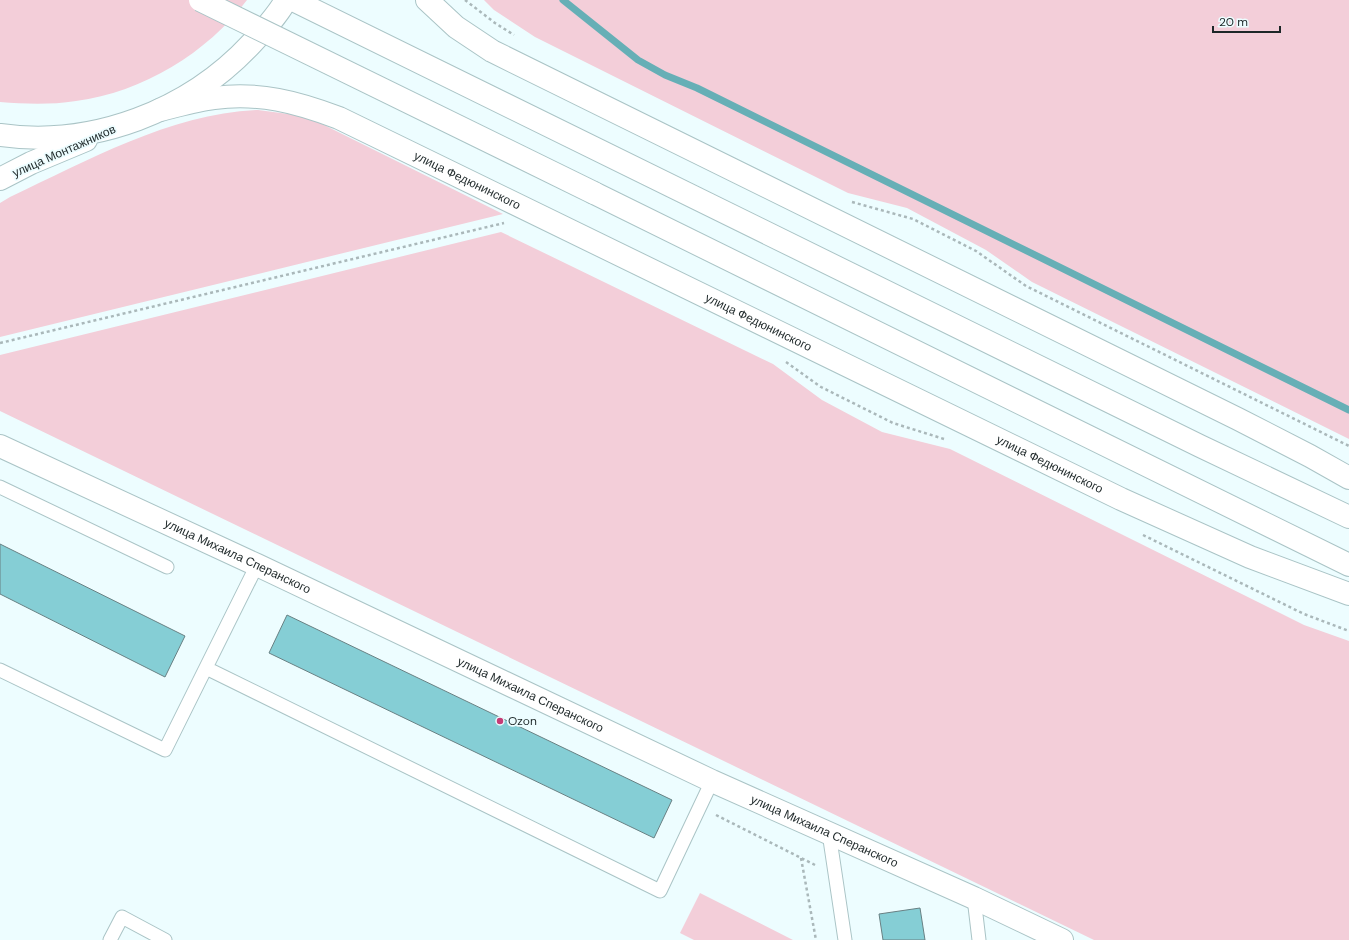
<svg xmlns="http://www.w3.org/2000/svg" width="1349" height="940" font-family="'DM Sans',sans-serif">
	<style>
		.green { fill: #f3ced9 }
		.lines { fill: none; stroke-linecap: round; stroke-linejoin: round }
		.stream { stroke: #66afb6; stroke-width: 7 }
		.building { fill: #85ced5; stroke: #688083 }
		.lane-casing { stroke: #aac4c6; stroke-width: 15 }
		.street-casing { stroke: #aac4c6; stroke-width: 24 }
		.secondary-casing { stroke: #aac4c6; stroke-width: 24 }
		.highway-casing { stroke: #aac4c6; stroke-width: 24 }
		.path { stroke: #aab8ba; stroke-width: 2.5; stroke-dasharray: 3 3; stroke-linecap: butt }
		.lane { stroke: #fff; stroke-width: 13 }
		.street { stroke: #fff; stroke-width: 22 }
		.secondary { stroke: #fff; stroke-width: 22 }
		.highway { stroke: #fff; stroke-width: 22 }
		.highway-bridge-casing { stroke: #aac4c6; stroke-width: 24; stroke-linecap: butt }
		.highway-bridge { stroke: #fff; stroke-width: 22 }
		.poi-dot { fill: #c53c76; stroke: #edfdff; stroke-width: 1.5 }
		.labels { text-anchor: middle; dominant-baseline: central; stroke-width: 3.5; stroke-linejoin: round; paint-order: stroke }
		.street-label { font-size: 12px; fill: #1d2728; stroke: #edfdff }
		.poi-label { font-size: 12px; fill: #1d2728; stroke: #edfdff; text-anchor: start }
	</style>
	<rect width="100%" height="100%" fill="#edfdff"/>
	<!-- green -->
	<path class="green" d="M 0,0 L 247,0 C 207,53 143,92 76,101 C 50,105 25,104 0,102 Z
		M 484,0 L 1349,0 L 1349,439 L 1032,282 L 986,250 L 907,208 L 848,193 L 535,37 L 494,10 Z
		M 258,110 L 296,115 L 316,121 L 503,214 L 0,337 L 0,203 L 10,197 C 89,160 170,114 258,110 Z
		M 501,232 L 773,364 L 822,400 L 882,432 L 950,449 L 1304,625 L 1349,641 L 1349,940 L 1094,940 L 0,411 L 0,355 Z
		M 700,893 L 793,940 L 694,940 L 680,933 Z"/>
	<g class="lines">
		<!-- stream -->
		<path class="stream" d="M 563,0 L 638,60 L 665,75 L 697,88 L 1349,410"/>
	</g>
	<!-- building -->
	<path class="building" d="M 0,544 L 185,636 L 165,677 L 0,594 Z
		M 287,615 L 672,800 L 654,838 L 269,653 Z
		M 920,908 L 925,940 L 883,940 L 879,914 Z"/>
	<g class="lines">
		<defs>
			<path id="lane" d="M 0,487 L 167,567
				M 206,668 L 660,891 L 712,781
				M 0,670 L 165,750 L 257,565
				M 829,833 L 845,940
				M 974,898 L 979,940
				M 110,940 L 122,917 L 165,940"/>
			<g id="street">
				<path id="s1" d="M 0,446 L 257,565 L 712,781 L 974,898 L 1062,940"/>
			</g>
			<g id="secondary">
				<path d="M 427,0 L 456,27 L 492,51 L 1238,419 L 1310,456 L 1349,478"/>
				<path id="s2" d="M 160,110 C 177,106 196,100 214,98 C 259,92 297,102 339,118 L 1121,499 L 1250,557 L 1349,594"/>
				<path d="M 0,135 C 93,148 189,111 252,43 C 264,30 277,16 286,0"/>
				<path d="M 0,179 L 31,163 L 86,140"/>
			</g>
			<path id="highway" d="M 293,0 L 1200,446 L 1349,517
				M 594,193 L 1349,565"/>
		</defs>
		<!-- lane casing -->
		<use href="#lane" class="lane-casing"/>
		<!-- street casing -->
		<use href="#street" class="street-casing"/>
		<!-- secondary casing -->
		<use href="#secondary" class="secondary-casing"/>
		<!-- highway casing -->
		<use href="#highway" class="highway-casing"/>
		<!-- path -->
		<path class="path" d="M 465,0 L 495,23 L 514,35
			M 852,202 L 913,219 L 976,251 L 1026,286 L 1349,446
			M 0,343 L 504,223
			M 786,362 L 821,387 L 893,423 L 944,439
			M 1143,535 L 1304,614 L 1349,631
			M 716,815 L 815,865
			M 801,858 L 816,940"/>
		<!-- lane -->
		<use href="#lane" class="lane"/>
		<!-- street -->
		<use href="#street" class="street"/>
		<!-- secondary -->
		<use href="#secondary" class="secondary"/>
		<!-- highway -->
		<use href="#highway" class="highway"/>
		<defs>
			<path id="highway-bridge" d="M 200,0 L 594,193"/>
		</defs>
		<!-- highway-bridge casing -->
		<use href="#highway-bridge" class="highway-bridge-casing"/>
		<!-- highway-bridge -->
		<use href="#highway-bridge" class="highway-bridge"/>
	</g>
	<!-- markers -->
	<circle class="poi-dot" cx="500" cy="721" r="4"/>
	<g class="labels">
		<!-- street labels -->
		<g class="street-label">
			<text transform="translate(64 151) rotate(-24)">улица Монтажников</text>
			<text stroke="none"><textPath href="#s2" startOffset="326">улица Федюнинского</textPath></text>
			<text stroke="none"><textPath href="#s2" startOffset="650">улица Федюнинского</textPath></text>
			<text stroke="none"><textPath href="#s2" startOffset="974">улица Федюнинского</textPath></text>
			<text stroke="none"><textPath href="#s1" startOffset="262">улица Михаила Сперанского</textPath></text>
			<text stroke="none"><textPath href="#s1" startOffset="586">улица Михаила Сперанского</textPath></text>
			<text stroke="none"><textPath href="#s1" startOffset="910">улица Михаила Сперанского</textPath></text>
		</g>
		<!-- poi labels -->
		<g class="poi-label">
			<text x="508" y="721">Ozon</text>
		</g>
	</g>
	<!-- scale -->
	<path d="M1213 26v6h67v-6" fill="none" stroke="#1d2728" stroke-width="2"/>
	<text x="1219" y="26" font-size="12" fill="#1d2728" stroke="#edfdff" stroke-width="3" paint-order="stroke">20 m</text>
</svg>
